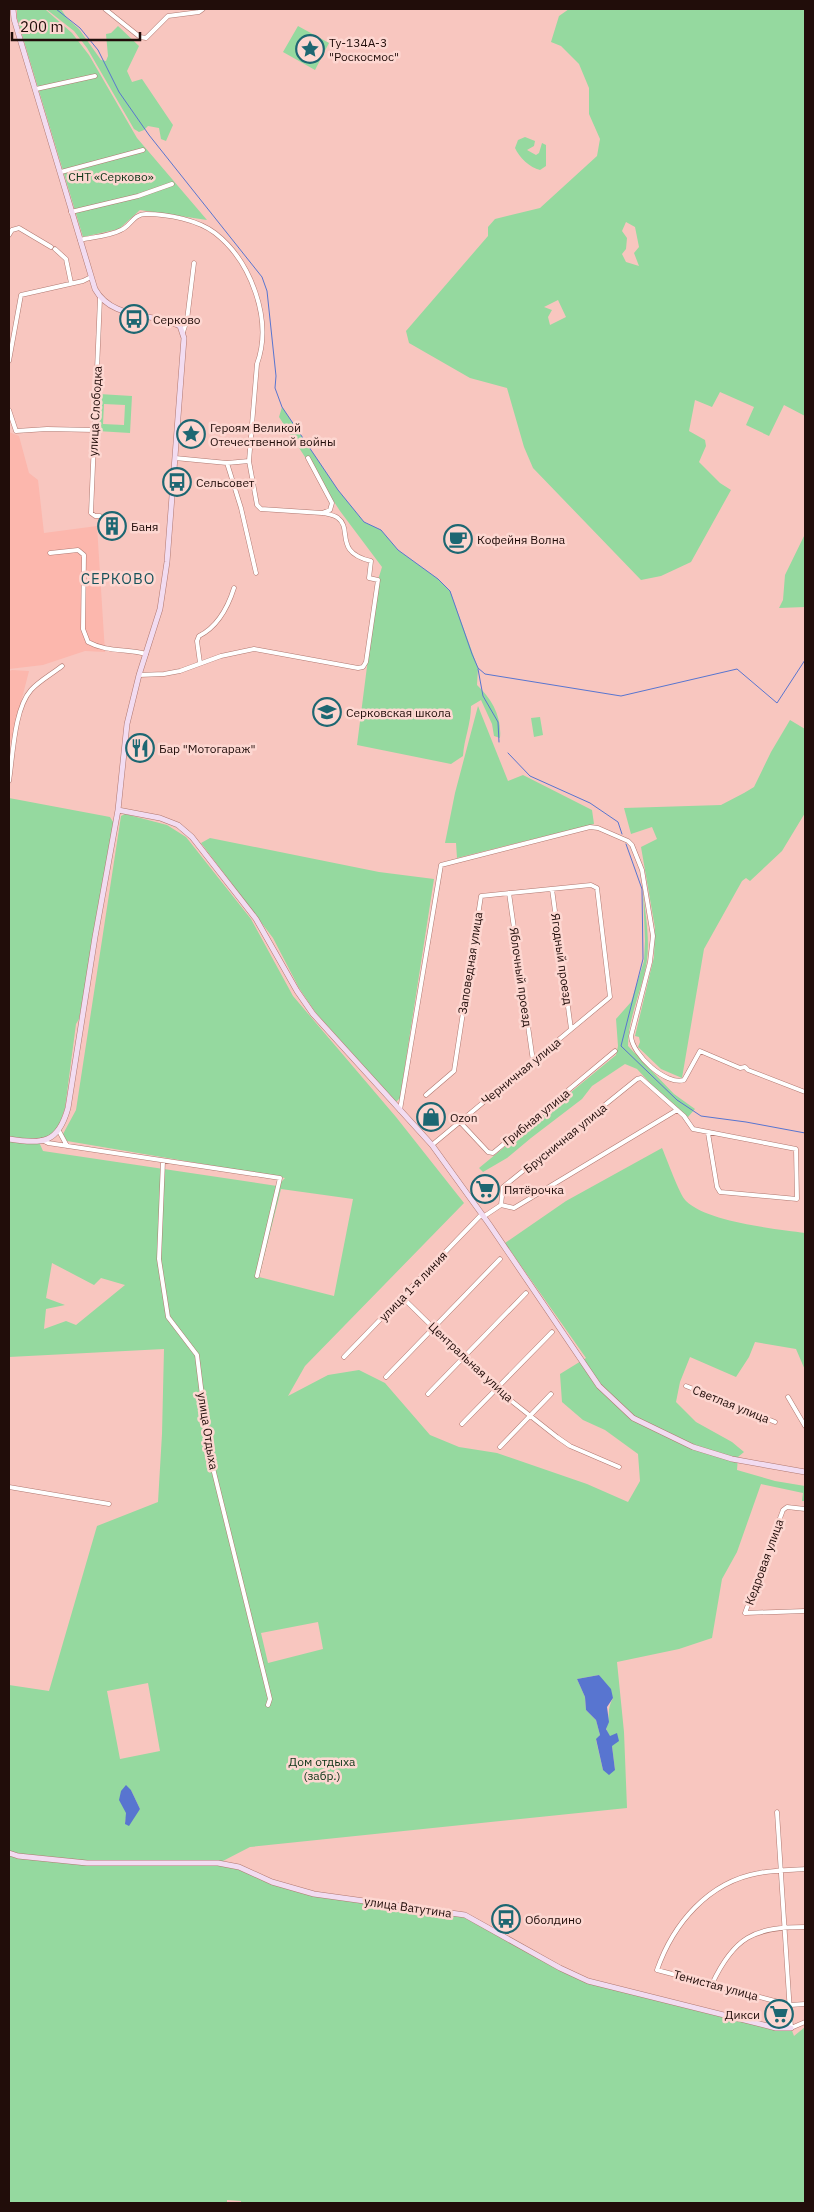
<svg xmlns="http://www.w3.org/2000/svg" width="814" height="2212" font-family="'IBM Plex Sans',sans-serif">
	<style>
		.built { fill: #fcb7ad }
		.green { fill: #95d99f; fill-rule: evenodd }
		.water { fill: #5875d0 }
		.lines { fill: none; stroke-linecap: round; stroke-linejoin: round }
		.stream { stroke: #5875d0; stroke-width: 1 }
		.street-casing { stroke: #b07870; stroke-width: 5 }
		.secondary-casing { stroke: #b07870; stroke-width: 6 }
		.street { stroke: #fff; stroke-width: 4 }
		.secondary { stroke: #f2dcf1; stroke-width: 5 }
		.labels { text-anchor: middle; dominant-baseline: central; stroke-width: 5; stroke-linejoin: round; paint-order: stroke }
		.poi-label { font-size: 12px; fill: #210d0a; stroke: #fdd7d1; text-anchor: start }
		.park-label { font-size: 12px; fill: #0b3315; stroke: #fdd7d1 }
		.street-label { font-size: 12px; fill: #210d0a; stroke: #fdd7d1 }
		.quarter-label { font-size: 15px; letter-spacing: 1px; fill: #18535b; stroke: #fdd7d1 }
	</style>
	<rect width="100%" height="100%" fill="#f8c6bf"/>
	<!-- built -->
	<path class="built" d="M 9,432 L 19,436 L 29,473 L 38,480 L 44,533 L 97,526 L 105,652 L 85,651 L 43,665 L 9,669 Z
		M 12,670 L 29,671 L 9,749 L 9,671 Z"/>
	<!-- green -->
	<path class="green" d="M 17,9 L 46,10 L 72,33 L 89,55 L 137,138 L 207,220 L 140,210 L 119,229 L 83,237 L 17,18 Z
		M 46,9 L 61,9 L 67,18 L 79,29 L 101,60 L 106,61 L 108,56 L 106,34 L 111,33 L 118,26 L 139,46 L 127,71 L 132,82 L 142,79 L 173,125 L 166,141 L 161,139 L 159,128 L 148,126 L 144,130 L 139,132 L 134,129 L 87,48 L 74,31 Z
		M 569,9 L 805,9 L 805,416 L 784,405 L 769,436 L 746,425 L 754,407 L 720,392 L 712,407 L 695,400 L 689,431 L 705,440 L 706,446 L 699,462 L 720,483 L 731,490 L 691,562 L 661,576 L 641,580 L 533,468 L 524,447 L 507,388 L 470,378 L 409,343 L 406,331 L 488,236 L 488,227 L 495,219 L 540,208 L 597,156 L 600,139 L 589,114 L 589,88 L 579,64 L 561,46 L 551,42 L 559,16 ZM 626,222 L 635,227 L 639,247 L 634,253 L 639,266 L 626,262 L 622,254 L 626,249 L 627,238 L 622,231 ZM 558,300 L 566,317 L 550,325 L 548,317 L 552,310 L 544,307 Z
		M 298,26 L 329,43 L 315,70 L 283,52 Z
		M 525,137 L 535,141 L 534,146 L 527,150 L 536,155 L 539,153 L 542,143 L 546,145 L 546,166 L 540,170 C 530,168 519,157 515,148 L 518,140 Z
		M 99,394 L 132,396 L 130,433 L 97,431 ZM 104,404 L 125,405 L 124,425 L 103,424 Z
		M 282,407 L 338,490 L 364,522 L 381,530 L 398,550 L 438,579 L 450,591 L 478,668 L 477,685 C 492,699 502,717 500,738 L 494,736 L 492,724 L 481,700 L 471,706 C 471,724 464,739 463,756 L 451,764 L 357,745 L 378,580 L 382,567 L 340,511 L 279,417 Z
		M 805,534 L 805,607 L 779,608 L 783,600 L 785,575 Z
		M 478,706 L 508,781 L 523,775 L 592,810 L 594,824 L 457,858 L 456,843 L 445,843 L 455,793 Z
		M 540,717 L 543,735 L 534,737 L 531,718 Z
		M 790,720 L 805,729 L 805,813 L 782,851 L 750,881 L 746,878 L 742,881 L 704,949 L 682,1078 L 661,1069 L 638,1047 L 640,1042 L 639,1037 L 635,1036 L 654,957 L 655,928 L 641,847 L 657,839 L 652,827 L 631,834 L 624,808 L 721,805 L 744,793 L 754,787 L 771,752 Z
		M 9,798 L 110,817 L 115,825 L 79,1019 L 76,1024 L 65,1108 L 57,1132 L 39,1142 L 43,1151 L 277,1186 L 285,1178 L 67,1141 L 63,1134 L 76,1110 L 121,816 L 125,814 L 167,825 L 186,837 L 251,919 L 293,996 L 396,1117 L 464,1203 L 305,1366 L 288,1396 L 328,1375 L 359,1370 L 385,1383 L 430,1435 L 459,1447 L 497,1453 L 587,1484 L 628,1502 L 640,1481 L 638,1454 L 605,1430 L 583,1420 L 562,1402 L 560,1374 L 586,1358 L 505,1243 L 566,1201 L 662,1148 C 667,1159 679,1194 686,1201 C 707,1222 776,1229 805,1233 L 805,1370 L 796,1349 L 755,1342 L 749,1357 L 736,1377 L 690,1357 L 680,1382 L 676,1402 L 696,1422 L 732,1442 L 744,1452 L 738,1457 L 737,1470 L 775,1481 L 805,1486 L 805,1501 L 802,1501 L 803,1493 L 761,1484 L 737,1552 L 722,1579 L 712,1638 L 679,1649 L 617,1662 L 624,1732 L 627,1808 L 250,1847 L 219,1863 L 239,1867 L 298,1890 L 465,1915 L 588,1981 L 776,2028 L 791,2028 L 794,2036 L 805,2027 L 805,2203 L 241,2203 L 241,2201 L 227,2200 L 227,2203 L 9,2203 L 9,1685 L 49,1691 L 97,1526 L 158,1502 L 162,1434 L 164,1349 L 9,1357 ZM 281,1189 L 353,1199 L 334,1296 L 259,1277 ZM 52,1263 L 94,1285 L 101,1278 L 125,1285 L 76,1325 L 66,1321 L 44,1329 L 46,1309 L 65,1305 L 46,1298 ZM 318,1622 L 323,1649 L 268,1663 L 261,1633 ZM 599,1675 L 613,1698 C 606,1710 611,1717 606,1728 L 612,1746 L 615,1770 L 603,1770 L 596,1740 L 600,1735 L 596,1720 L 586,1710 L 585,1697 L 577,1679 ZM 148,1683 L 160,1751 L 120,1759 L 107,1691 ZM 131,1790 L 140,1809 L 125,1823 Z
		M 210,838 L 379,872 L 434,879 L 400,1098 L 396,1102 L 316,1013 L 299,988 L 273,938 L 201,843 Z
		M 643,890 C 645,913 650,937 647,960 C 643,989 628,1016 628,1046 L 674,1094 L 695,1109 L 688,1117 L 665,1099 L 637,1069 L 625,1064 L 592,1086 L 582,1099 L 531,1138 L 507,1158 L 483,1172 L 479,1168 L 616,1055 L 618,1046 L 616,1019 L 631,1002 L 644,961 L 645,941 Z"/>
	<!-- water -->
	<path class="water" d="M 599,1675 L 611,1689 L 613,1698 L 607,1707 L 609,1722 L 606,1729 L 610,1736 L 617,1733 L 619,1741 L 612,1746 L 615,1770 L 609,1775 L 603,1770 L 596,1739 L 600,1735 L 596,1720 L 586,1710 L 585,1697 L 577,1679 Z
		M 126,1785 L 131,1790 L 140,1809 L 129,1826 L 125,1824 L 126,1813 L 119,1800 L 121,1791 Z"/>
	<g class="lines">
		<!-- stream -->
		<path class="stream" d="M 56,9 L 80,28 L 98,50 L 119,92 L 149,135 L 262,277 L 267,291 L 276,376 L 275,388 L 282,407 L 338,490 L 364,522 L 381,530 L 398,550 L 438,579 L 450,591 L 472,654 L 478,668 L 485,674 L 621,696 L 737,669 L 777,703 L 805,660
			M 478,669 L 483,696 L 498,722 L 499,742
			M 508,753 L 530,776 L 590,803 L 618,822 L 622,834
			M 626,844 L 642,889 L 643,959 L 621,1046 L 677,1100 L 701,1116 L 746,1122 L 805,1133"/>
		<defs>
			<path id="street" d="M 105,9 L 140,37 L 146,38 L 168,16 L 199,12 L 203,9
				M 36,89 L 95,76
				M 61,172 L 143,150
				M 71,212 L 138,196 L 172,184
				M 9,235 L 12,230 L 19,228 L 51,247
				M 80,240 C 93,237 110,236 121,230 C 131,226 133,214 146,214 C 168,214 198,220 215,233 C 251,261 273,320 257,364 L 249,461 L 257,505 L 261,509 L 322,513 L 330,510 L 332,503 L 308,458
				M 55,249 L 66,259 L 71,283
				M 183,332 L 187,320 L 194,263
				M 9,361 L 21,295 L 83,281 L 91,277
				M 9,410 L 16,431 L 47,429 L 94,430
				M 175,458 L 227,463 L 249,461
				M 227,463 L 241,508 L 256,573
				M 100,516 L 95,516 L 91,513 L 100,298
				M 50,553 L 78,550 L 84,555 L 83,629 L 88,642 C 106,652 127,649 146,654
				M 200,663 L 197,641 L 199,636 C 217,627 228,607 234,588
				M 139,675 L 164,674 L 180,671 L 221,656 L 254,649 L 358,668 L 363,667 L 366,662 L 378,580 L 369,578 L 371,561 C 333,552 353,529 338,518 C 335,515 328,514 323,513
				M 9,781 C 13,756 14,709 31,690 C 39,681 52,674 62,666
				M 552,889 L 571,1029
				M 509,893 L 533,1061
				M 426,1095 L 454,1071 L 481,896 L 591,885 L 597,888 L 610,997 L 432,1145
				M 400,1110 L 441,865 L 590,827 L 598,828 L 628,841 L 632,845 L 642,870 L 653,936 L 650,962 L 631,1036 C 632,1055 667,1086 684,1080 L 700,1051 L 740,1068 L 745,1067 L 748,1070 L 805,1092
				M 460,1122 L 488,1152 L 493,1153 L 615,1051
				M 59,1131 L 67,1146
				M 42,1140 L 48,1143 L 280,1178 L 257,1276
				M 163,1161 L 159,1259 L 168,1317 L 197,1355 L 209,1452 L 270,1699 L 268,1705
				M 501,1205 L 503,1187 L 637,1079 L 641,1078 L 684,1116 L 693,1129 L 796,1149 L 797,1199 L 720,1192 L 717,1187 L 708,1133
				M 501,1205 L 514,1208 L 677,1110
				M 483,1217 L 501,1205
				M 403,1298 L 495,1388 L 557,1437 L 570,1446 L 619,1467
				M 344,1357 L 481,1215
				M 386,1377 L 500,1259
				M 686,1386 L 775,1422
				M 428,1394 L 526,1293
				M 788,1397 L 805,1426
				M 462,1424 L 552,1332
				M 500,1447 L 551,1394
				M 9,1487 L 109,1504
				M 805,1509 L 787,1507 L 783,1510 L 745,1613 L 805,1611
				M 777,1812 L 791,2028 L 805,2022
				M 805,1869 C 790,1870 774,1870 759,1873 C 708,1882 673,1924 657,1970 L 790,2005 L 805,2004
				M 712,1984 C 734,1937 754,1927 805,1927"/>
			<path id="secondary" d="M 118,810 L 160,818 L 178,825 L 192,837 L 256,919 L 297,991 L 313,1014 L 432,1145 L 489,1224 L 599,1386 L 633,1418 L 693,1447 L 732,1459 L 805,1472
				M 9,1139 C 43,1144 58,1144 68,1108 L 95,937 L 118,810 L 127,724 L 139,675 L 160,609 L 167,562 L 184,338 L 180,326 C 152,312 112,320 95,289 L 14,19 L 13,9
				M 9,1853 L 18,1856 L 87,1863 L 218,1863 L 239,1867 L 272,1882 L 314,1894 L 465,1915 L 560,1968 L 588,1981 L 776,2028 L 791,2028"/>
		</defs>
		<!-- street casing -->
		<use href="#street" class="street-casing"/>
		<!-- secondary casing -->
		<use href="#secondary" class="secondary-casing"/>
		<!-- street -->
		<use href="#street" class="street"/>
		<!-- secondary -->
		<use href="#secondary" class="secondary"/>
	</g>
	<!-- icons -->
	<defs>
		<symbol id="sight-ring" viewBox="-11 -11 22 22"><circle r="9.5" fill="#fdd7d1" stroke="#1d6772" stroke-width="1.5"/><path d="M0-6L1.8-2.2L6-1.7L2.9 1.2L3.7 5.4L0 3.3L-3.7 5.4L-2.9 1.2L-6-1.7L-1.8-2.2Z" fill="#1d6772"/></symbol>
		<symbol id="bus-ring" viewBox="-11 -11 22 22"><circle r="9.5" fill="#fdd7d1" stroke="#1d6772" stroke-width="1.5"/><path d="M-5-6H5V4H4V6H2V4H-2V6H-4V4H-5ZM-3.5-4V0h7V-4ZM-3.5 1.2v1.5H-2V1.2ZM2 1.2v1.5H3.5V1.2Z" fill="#1d6772"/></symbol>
		<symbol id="building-ring" viewBox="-11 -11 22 22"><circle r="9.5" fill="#fdd7d1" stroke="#1d6772" stroke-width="1.5"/><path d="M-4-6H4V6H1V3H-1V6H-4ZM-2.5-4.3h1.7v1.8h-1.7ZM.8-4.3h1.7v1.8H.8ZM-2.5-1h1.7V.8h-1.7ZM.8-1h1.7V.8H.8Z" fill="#1d6772"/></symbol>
		<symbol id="cafe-ring" viewBox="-11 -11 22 22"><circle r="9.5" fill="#fdd7d1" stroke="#1d6772" stroke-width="1.5"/><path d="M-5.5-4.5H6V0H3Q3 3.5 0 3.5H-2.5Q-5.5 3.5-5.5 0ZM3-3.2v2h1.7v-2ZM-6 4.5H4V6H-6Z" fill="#1d6772"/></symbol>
		<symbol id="school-ring" viewBox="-11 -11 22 22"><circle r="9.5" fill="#fdd7d1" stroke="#1d6772" stroke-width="1.5"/><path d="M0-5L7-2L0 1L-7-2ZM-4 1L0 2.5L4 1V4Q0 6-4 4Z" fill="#1d6772"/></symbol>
		<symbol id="restaurant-ring" viewBox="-11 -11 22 22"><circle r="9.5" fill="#fdd7d1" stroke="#1d6772" stroke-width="1.5"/><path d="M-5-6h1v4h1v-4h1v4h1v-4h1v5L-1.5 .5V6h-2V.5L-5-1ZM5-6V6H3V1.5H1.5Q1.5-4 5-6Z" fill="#1d6772"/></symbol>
		<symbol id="shop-ring" viewBox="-11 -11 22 22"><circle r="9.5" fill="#fdd7d1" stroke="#1d6772" stroke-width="1.5"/><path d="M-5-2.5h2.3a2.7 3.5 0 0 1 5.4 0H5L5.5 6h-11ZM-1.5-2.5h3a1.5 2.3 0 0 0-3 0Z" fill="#1d6772"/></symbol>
		<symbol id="supermarket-ring" viewBox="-11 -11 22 22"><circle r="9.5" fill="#fdd7d1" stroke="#1d6772" stroke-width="1.5"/><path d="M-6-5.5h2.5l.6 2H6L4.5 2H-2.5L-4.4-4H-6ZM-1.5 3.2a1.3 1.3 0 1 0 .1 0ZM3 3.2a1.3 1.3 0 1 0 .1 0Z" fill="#1d6772"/></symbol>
	</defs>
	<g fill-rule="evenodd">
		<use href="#sight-ring" x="294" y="33" width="32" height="32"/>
		<use href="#bus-ring" x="118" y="303" width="32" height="32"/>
		<use href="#sight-ring" x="175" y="418" width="32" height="32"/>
		<use href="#bus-ring" x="161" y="466" width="32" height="32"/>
		<use href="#building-ring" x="96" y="510" width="32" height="32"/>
		<use href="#cafe-ring" x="442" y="523" width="32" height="32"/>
		<use href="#school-ring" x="311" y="696" width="32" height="32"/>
		<use href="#restaurant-ring" x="124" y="732" width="32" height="32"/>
		<use href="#shop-ring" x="415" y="1101" width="32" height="32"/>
		<use href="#supermarket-ring" x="469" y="1173" width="32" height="32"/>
		<use href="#bus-ring" x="490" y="1903" width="32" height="32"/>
		<use href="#supermarket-ring" x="763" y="1998" width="32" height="32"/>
	</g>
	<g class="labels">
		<!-- poi labels -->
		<g class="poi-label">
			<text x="329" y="42">Ту-134А-3<tspan x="329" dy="14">"Роскосмос"</tspan></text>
			<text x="153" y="319">Серково</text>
			<text x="210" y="427">Героям Великой<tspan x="210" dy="14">Отечественной войны</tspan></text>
			<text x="196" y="482">Сельсовет</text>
			<text x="131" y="526">Баня</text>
			<text x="477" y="539">Кофейня Волна</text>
			<text x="346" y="712">Серковская школа</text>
			<text x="159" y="748">Бар "Мотогараж"</text>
			<text x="450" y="1117">Ozon</text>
			<text x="504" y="1189">Пятёрочка</text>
			<text x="525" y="1919">Оболдино</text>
			<text x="760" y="2014" text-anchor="end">Дикси</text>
		</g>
		<!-- park labels -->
		<g class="park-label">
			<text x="111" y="176">СНТ «Серково»</text>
			<text x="322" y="1761">Дом отдыха<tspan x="322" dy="14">(забр.)</tspan></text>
		</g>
		<!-- street labels -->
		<g class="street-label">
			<text transform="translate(95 411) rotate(-87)">улица Слободка</text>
			<text transform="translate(562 959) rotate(82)">Ягодный проезд</text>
			<text transform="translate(470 963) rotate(-81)">Заповедная улица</text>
			<text transform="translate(521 977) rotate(82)">Яблочный проезд</text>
			<text transform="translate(521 1071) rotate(-39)">Черничная улица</text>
			<text transform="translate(536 1117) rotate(-39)">Грибная улица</text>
			<text transform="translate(565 1138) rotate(-39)">Брусничная улица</text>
			<text transform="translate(413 1286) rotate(-46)">улица 1-я линия</text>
			<text transform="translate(471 1362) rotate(43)">Центральная улица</text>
			<text transform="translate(731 1404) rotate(22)">Светлая улица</text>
			<text transform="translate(208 1431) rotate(81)">улица Отдыха</text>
			<text transform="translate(764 1562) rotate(-70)">Кедровая улица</text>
			<text transform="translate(408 1907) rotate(8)">улица Ватутина</text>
			<text transform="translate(716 1985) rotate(15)">Тенистая улица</text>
		</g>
		<!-- quarter labels -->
		<g class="quarter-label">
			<text x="118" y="578">СЕРКОВО</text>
		</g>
	</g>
	<!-- border -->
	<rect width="814" height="2212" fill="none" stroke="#210d0a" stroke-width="20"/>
	<!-- scale -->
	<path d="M12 32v8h128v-8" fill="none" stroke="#210d0a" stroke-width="2.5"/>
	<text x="20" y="32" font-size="15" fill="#210d0a" stroke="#fdd7d1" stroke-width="4" paint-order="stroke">200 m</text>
</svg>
